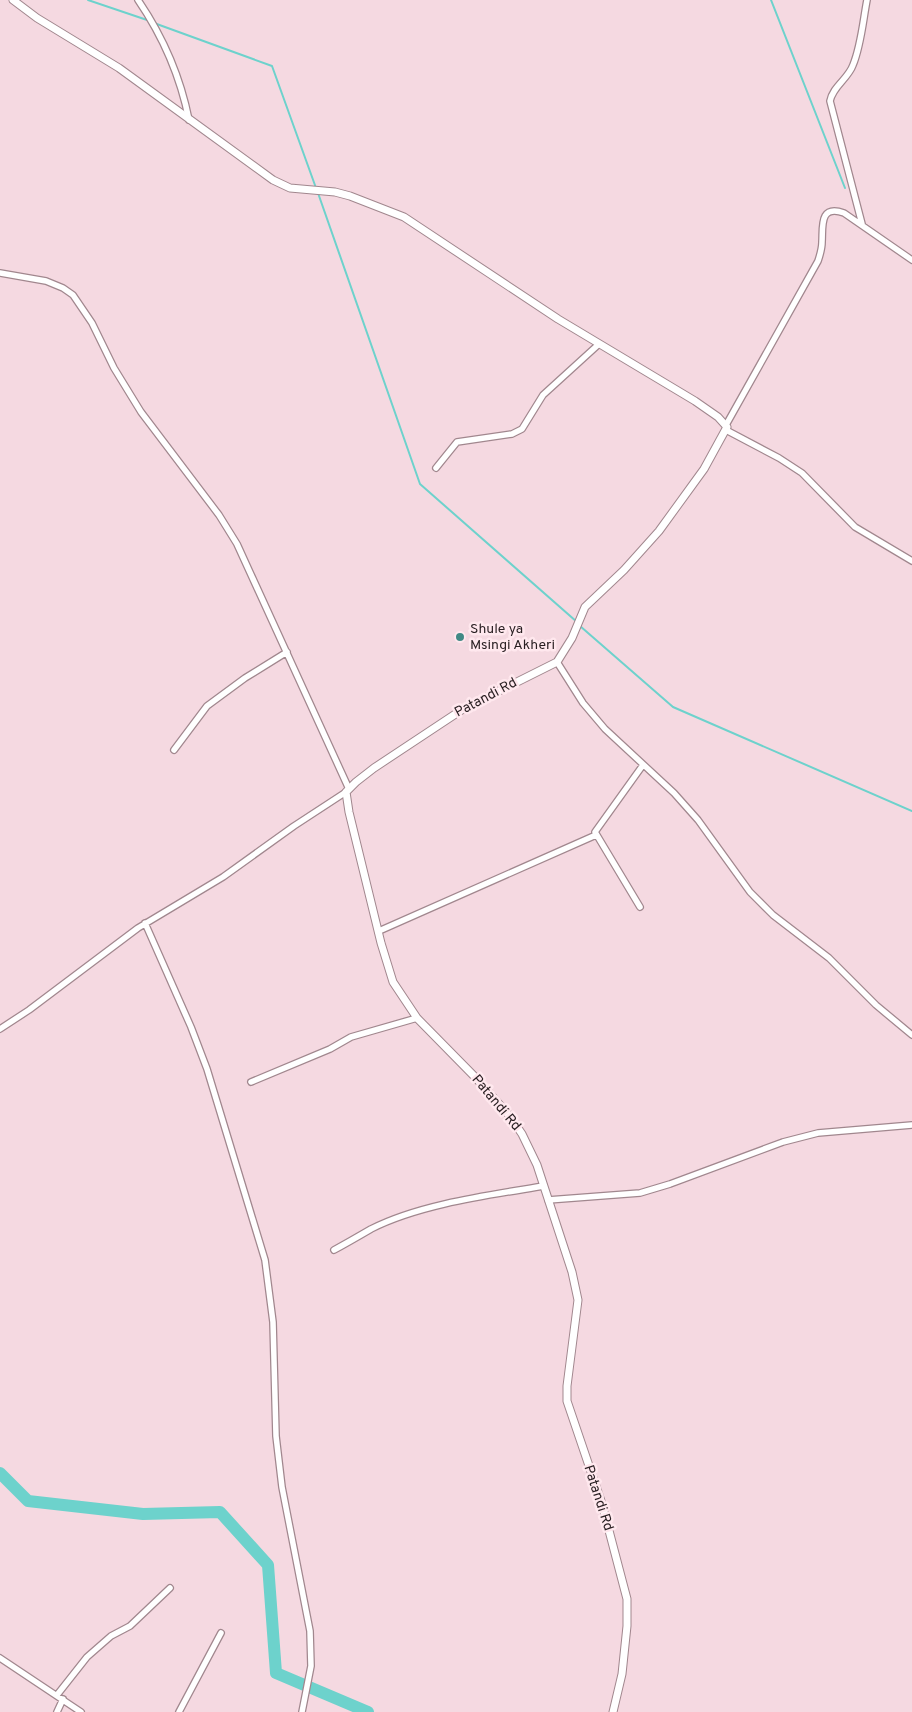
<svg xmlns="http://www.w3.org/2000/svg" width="912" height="1712" font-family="Overpass,sans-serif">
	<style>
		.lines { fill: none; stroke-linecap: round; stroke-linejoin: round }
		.stream { stroke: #6dd2cc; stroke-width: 2 }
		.river { stroke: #6dd2cc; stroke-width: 12 }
		.minor-casing { stroke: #a1878e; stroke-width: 8 }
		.tertiary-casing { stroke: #a1878e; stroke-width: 9 }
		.minor { stroke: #fff; stroke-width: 5.5 }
		.tertiary { stroke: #fff; stroke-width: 7 }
		.poi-dot { fill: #418985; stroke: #ffe8ee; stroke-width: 2 }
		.labels { text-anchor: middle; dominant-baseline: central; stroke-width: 5; stroke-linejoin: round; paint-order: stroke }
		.poi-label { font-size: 14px; fill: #281e21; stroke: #ffe8ee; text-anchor: start }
		.street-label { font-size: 14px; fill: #281e21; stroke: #ffe8ee }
	</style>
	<rect width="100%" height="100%" fill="#f5d9e1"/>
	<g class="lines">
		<!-- stream -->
		<path class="stream" d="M 88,0 L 150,21
			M 771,0 L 845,188
			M 154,23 L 272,66 L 316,188
			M 318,193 L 420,484 L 577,622
			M 580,626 L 673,707 L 912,811"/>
		<!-- river -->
		<path class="river" d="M 0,1473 L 28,1501 L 143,1514 L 220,1512 L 268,1565 L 276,1673 L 368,1712"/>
		<defs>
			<path id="minor" d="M 138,0 C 164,38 180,75 189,120
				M 862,224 L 830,101 C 833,86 848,79 853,65 C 861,46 863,21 867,0
				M 0,273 L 46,281 L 63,288 L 73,295 L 92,323 L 114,368 L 141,412 L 219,515 L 237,544 L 349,789
				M 726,425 L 818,261 C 820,255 822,248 822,242 C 823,227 819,204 844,213 L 912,260
				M 726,430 L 779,458 L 802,473 L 855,527 L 912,561
				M 436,468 L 457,442 L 512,434 L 522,429 L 543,395 L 599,344
				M 557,662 L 583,703 L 605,729 L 674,793 L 698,820 L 750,892 L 773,915 L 829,958 L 876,1005 L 912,1035
				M 174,750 L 207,706 L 245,678 L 287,652
				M 640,907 L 595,832 L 643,765
				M 145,923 L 191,1027 L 207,1069 L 265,1260 L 273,1322 L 276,1436 L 282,1487 L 310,1631 L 311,1666 L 302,1712
				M 379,931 L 596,835
				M 0,1029 L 29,1010 L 138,928 L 223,877 L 294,826 L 346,792
				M 251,1082 L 330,1049 L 351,1037 L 417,1018
				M 548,1200 L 640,1193 L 670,1184 L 783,1142 L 818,1133 L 912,1125
				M 334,1250 C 347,1243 359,1236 371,1229 C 420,1204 490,1195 544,1186
				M 0,1658 L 81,1712
				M 57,1695 L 87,1657 L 111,1636 L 130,1626 L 170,1588
				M 57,1712 L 63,1699
				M 179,1712 L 221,1633"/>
			<path id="tertiary" d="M 13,0 L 37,18 L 119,68 L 273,180 L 290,188 L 335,192 L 350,196 L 404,217 L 558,319 L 695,401 L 718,417 L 727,427 L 704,469 L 659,531 L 624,570 L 585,607 L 572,638 L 557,662 L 463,709 L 374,768 L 356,782 L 346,792 L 349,812 L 381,943 L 393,982 L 417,1018 L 474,1076 L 509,1115 L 522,1134 L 537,1165 L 572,1272 L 578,1300 L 567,1386 L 567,1401 L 602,1504 L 627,1599 L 627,1626 L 622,1674 L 613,1712"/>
		</defs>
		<!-- minor casing -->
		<use href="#minor" class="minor-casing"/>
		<!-- tertiary casing -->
		<use href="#tertiary" class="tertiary-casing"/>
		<!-- minor -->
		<use href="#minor" class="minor"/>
		<!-- tertiary -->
		<use href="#tertiary" class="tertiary"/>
	</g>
	<!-- markers -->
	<circle class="poi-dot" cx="460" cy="637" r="5"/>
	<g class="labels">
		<!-- poi labels -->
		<g class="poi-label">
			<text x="470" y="629">Shule ya<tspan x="470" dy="16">Msingi Akheri</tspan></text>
		</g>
		<!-- street labels -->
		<g class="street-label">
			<text transform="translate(486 698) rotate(-28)">Patandi Rd</text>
			<text transform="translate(496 1103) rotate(50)">Patandi Rd</text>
			<text transform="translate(598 1498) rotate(72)">Patandi Rd</text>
		</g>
	</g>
</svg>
